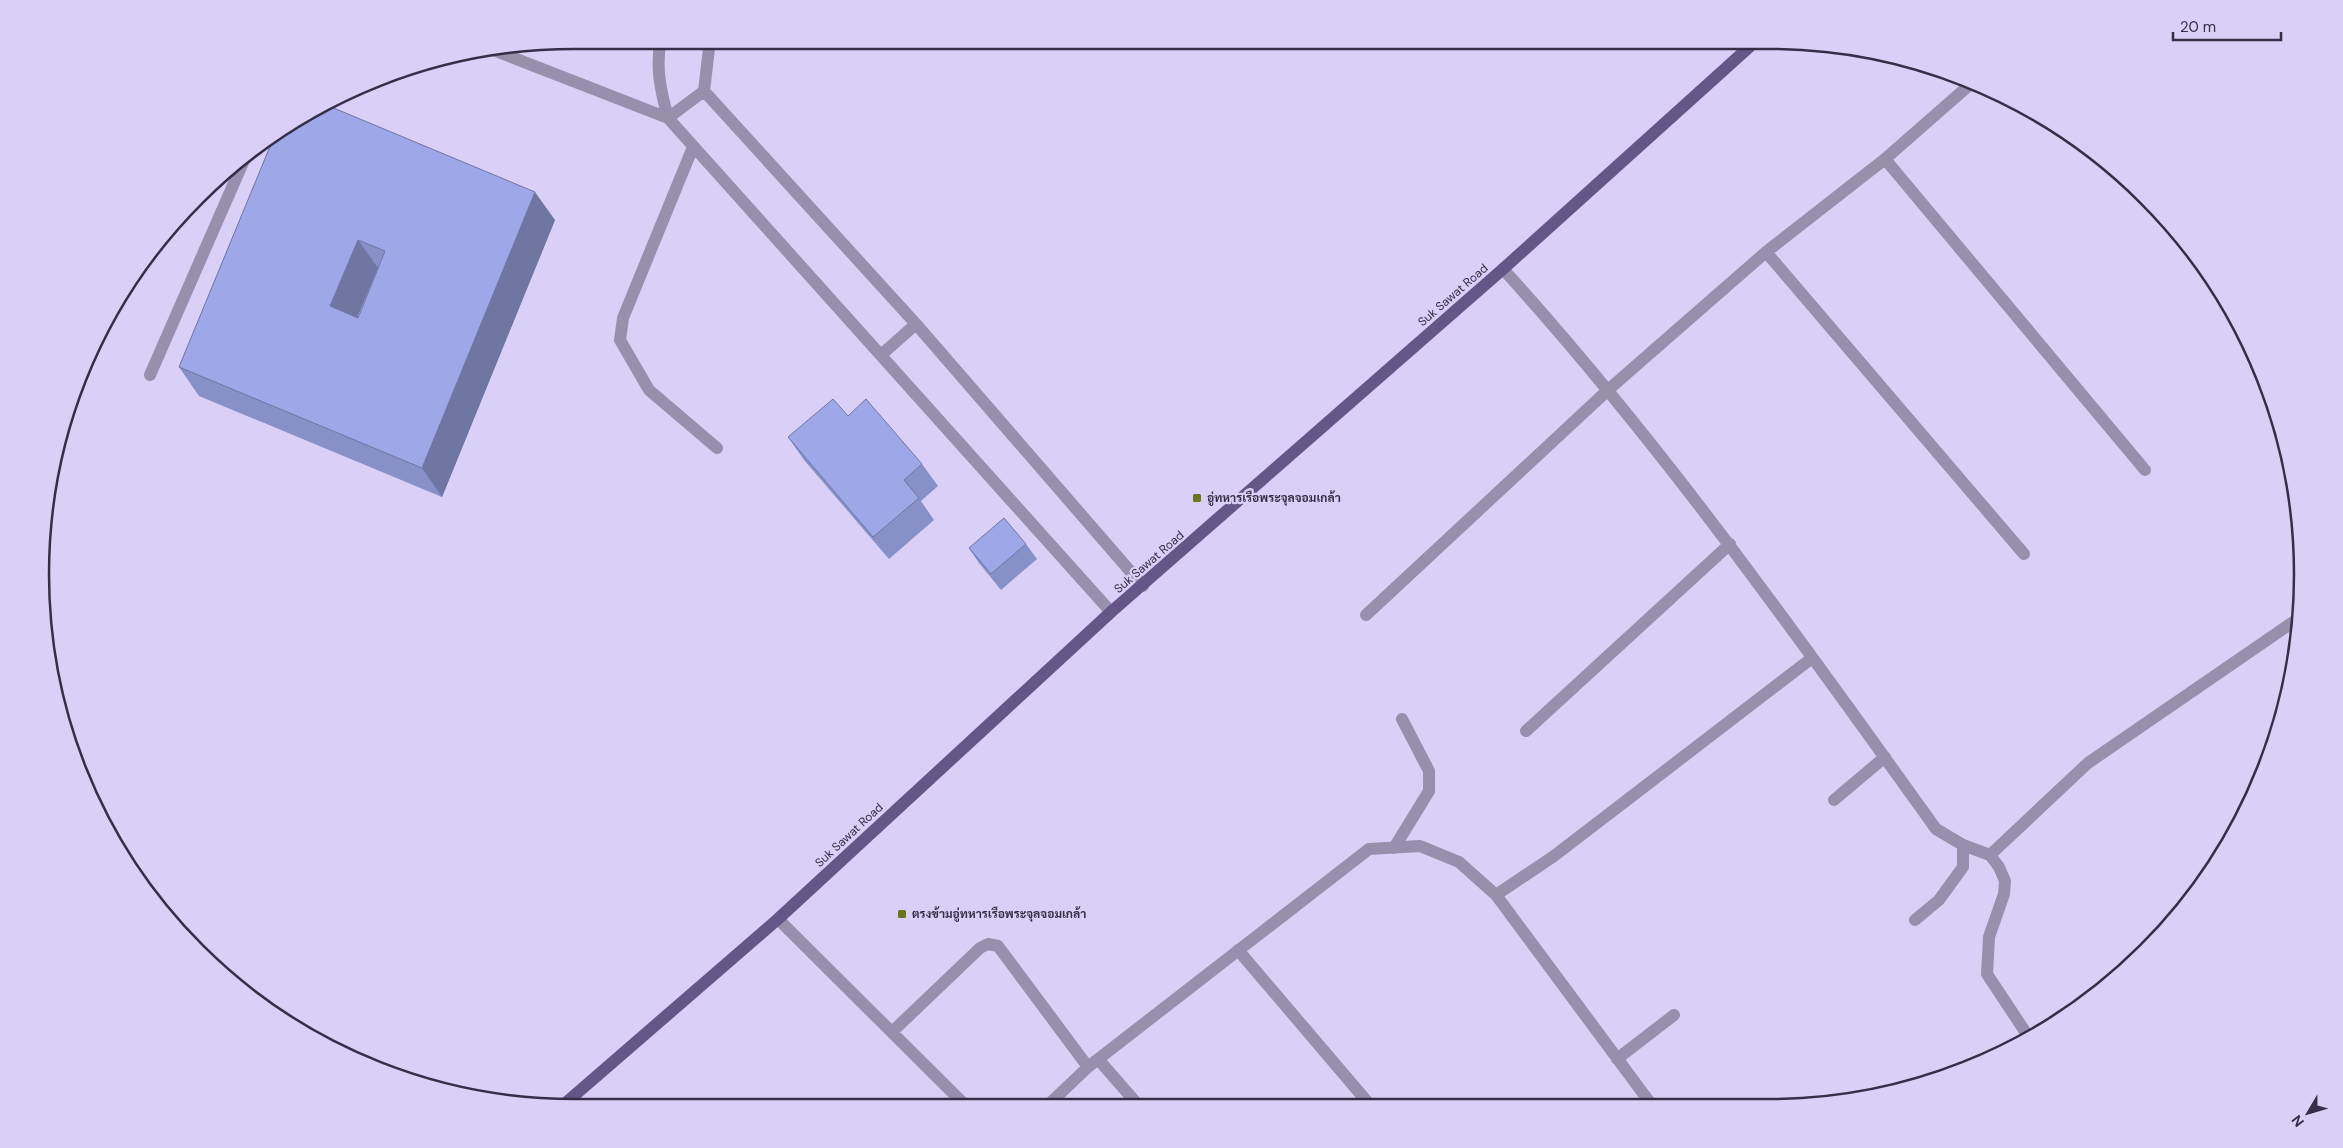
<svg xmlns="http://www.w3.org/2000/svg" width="2343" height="1148" font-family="'DM Sans',Sarabun,sans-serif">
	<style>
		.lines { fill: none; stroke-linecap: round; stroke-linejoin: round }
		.minor { stroke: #9790ac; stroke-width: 12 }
		.major { stroke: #645687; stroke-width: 12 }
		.wall { fill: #8890c8; fill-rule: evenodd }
		.shaded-wall { fill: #6f76a2 }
		.building { fill: #9ea8e8; stroke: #6f76a2; fill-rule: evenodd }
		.poi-dot { fill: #6a7520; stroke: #dad0f7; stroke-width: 2 }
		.labels { text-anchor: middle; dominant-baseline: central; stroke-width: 4.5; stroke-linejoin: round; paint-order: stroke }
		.street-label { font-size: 12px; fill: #362e48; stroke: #dad0f7 }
		.poi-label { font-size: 12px; font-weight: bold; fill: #362e48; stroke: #dad0f7; text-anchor: start }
		.rim { fill: none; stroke: #362e48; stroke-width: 2.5 }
	</style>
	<rect width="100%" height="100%" fill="#dad0f7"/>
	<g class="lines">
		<!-- minor -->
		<path class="minor" d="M 661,40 C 655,67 661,92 668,118 L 1111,612
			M 488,48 L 668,118
			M 704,91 L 916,324 L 1143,586
			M 668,118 L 704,91 L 710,40
			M 693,147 L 623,318 L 620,340 L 649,390 L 717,448
			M 1885,159 L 2145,470
			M 1766,252 L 2024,554
			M 1503,269 C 1662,444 1798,637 1936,829 L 1963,845 L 1990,855 L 1999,867 L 2005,881 L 2004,894 L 1989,937 L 1987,974 L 2028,1036
			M 881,355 L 916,324
			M 150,375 L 248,151
			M 1366,615 L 1608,390 L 1766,252 L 1885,159 L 1974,81
			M 1526,731 L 1730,544
			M 1834,800 L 1885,757
			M 1394,848 L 1429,791 L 1429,771 L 1402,719
			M 1990,855 L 2088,763 L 2299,618
			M 1496,895 L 1554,856 L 1812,658
			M 778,919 L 967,1107
			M 1915,920 L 1939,900 L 1963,867 L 1963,845
			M 1238,950 L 1370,1105
			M 893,1031 L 980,948 L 988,944 L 998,946 L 1088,1067
			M 1098,1059 L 1139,1106
			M 1617,1059 L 1674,1015
			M 1047,1106 L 1088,1067 L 1369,849 L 1420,846 L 1459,862 L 1496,895 L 1651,1104"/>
		<!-- major -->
		<path class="major" d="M 561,1107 L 778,919 L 1111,612 L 1503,269 L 1757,40"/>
	</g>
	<!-- wall -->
	<path class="wall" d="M 276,132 L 555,220 L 442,497 L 199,396 L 179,367 ZM 378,268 L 378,269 L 358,318 L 357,317 Z
		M 848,416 L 922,464 L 938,486 L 921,501 L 934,520 L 889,559 L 804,460 L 788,437 Z
		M 1026,544 L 1037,559 L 1001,590 L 979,563 L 969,548 Z"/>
	<!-- shaded-wall -->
	<path class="shaded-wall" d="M 535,192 L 555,220 L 442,497 L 422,468 Z
		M 358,240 L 378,268 L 350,335 L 330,306 Z"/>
	<!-- building -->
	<path class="building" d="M 324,104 L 535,192 L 422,468 L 179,367 L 276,132 L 307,111 ZM 358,240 L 385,251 L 358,318 L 330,306 Z
		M 833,399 L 848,416 L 866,399 L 922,464 L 904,480 L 919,498 L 873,537 L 788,437 Z
		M 1004,518 L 1026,544 L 991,574 L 969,548 Z"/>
	<!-- markers -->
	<g class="poi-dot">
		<rect x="1192" y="493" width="10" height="10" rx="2.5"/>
		<rect x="897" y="909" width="10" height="10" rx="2.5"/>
	</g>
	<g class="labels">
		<!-- street labels -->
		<g class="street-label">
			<text transform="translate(1453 295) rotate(-41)">Suk Sawat Road</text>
			<text transform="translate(1149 562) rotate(-41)">Suk Sawat Road</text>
			<text transform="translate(849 835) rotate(-43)">Suk Sawat Road</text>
		</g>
		<!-- poi labels -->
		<g class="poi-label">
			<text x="1207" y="498">อู่ทหารเรือพระจุลจอมเกล้า</text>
			<text x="912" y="914">ตรงข้ามอู่ทหารเรือพระจุลจอมเกล้า</text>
		</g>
	</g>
	<!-- crop -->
	<path d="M0 0H2343V1148H0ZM574 49H1769A525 525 0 0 1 2294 574V574A525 525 0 0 1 1769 1099H574A525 525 0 0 1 49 574V574A525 525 0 0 1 574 49Z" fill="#dad0f7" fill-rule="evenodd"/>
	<path class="rim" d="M574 49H1769A525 525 0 0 1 2294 574V574A525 525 0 0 1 1769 1099H574A525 525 0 0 1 49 574V574A525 525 0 0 1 574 49Z"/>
	<!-- north arrow -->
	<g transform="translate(2308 1113) rotate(232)" stroke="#dad0f7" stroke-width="4" paint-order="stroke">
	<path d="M0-4L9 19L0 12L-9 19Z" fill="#362e48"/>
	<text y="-8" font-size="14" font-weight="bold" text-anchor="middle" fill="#362e48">N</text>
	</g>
	<!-- scale -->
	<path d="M2173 32v8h108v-8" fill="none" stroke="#362e48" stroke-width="2.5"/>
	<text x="2180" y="32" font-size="15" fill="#362e48" stroke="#dad0f7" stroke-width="4" paint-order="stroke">20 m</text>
</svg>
